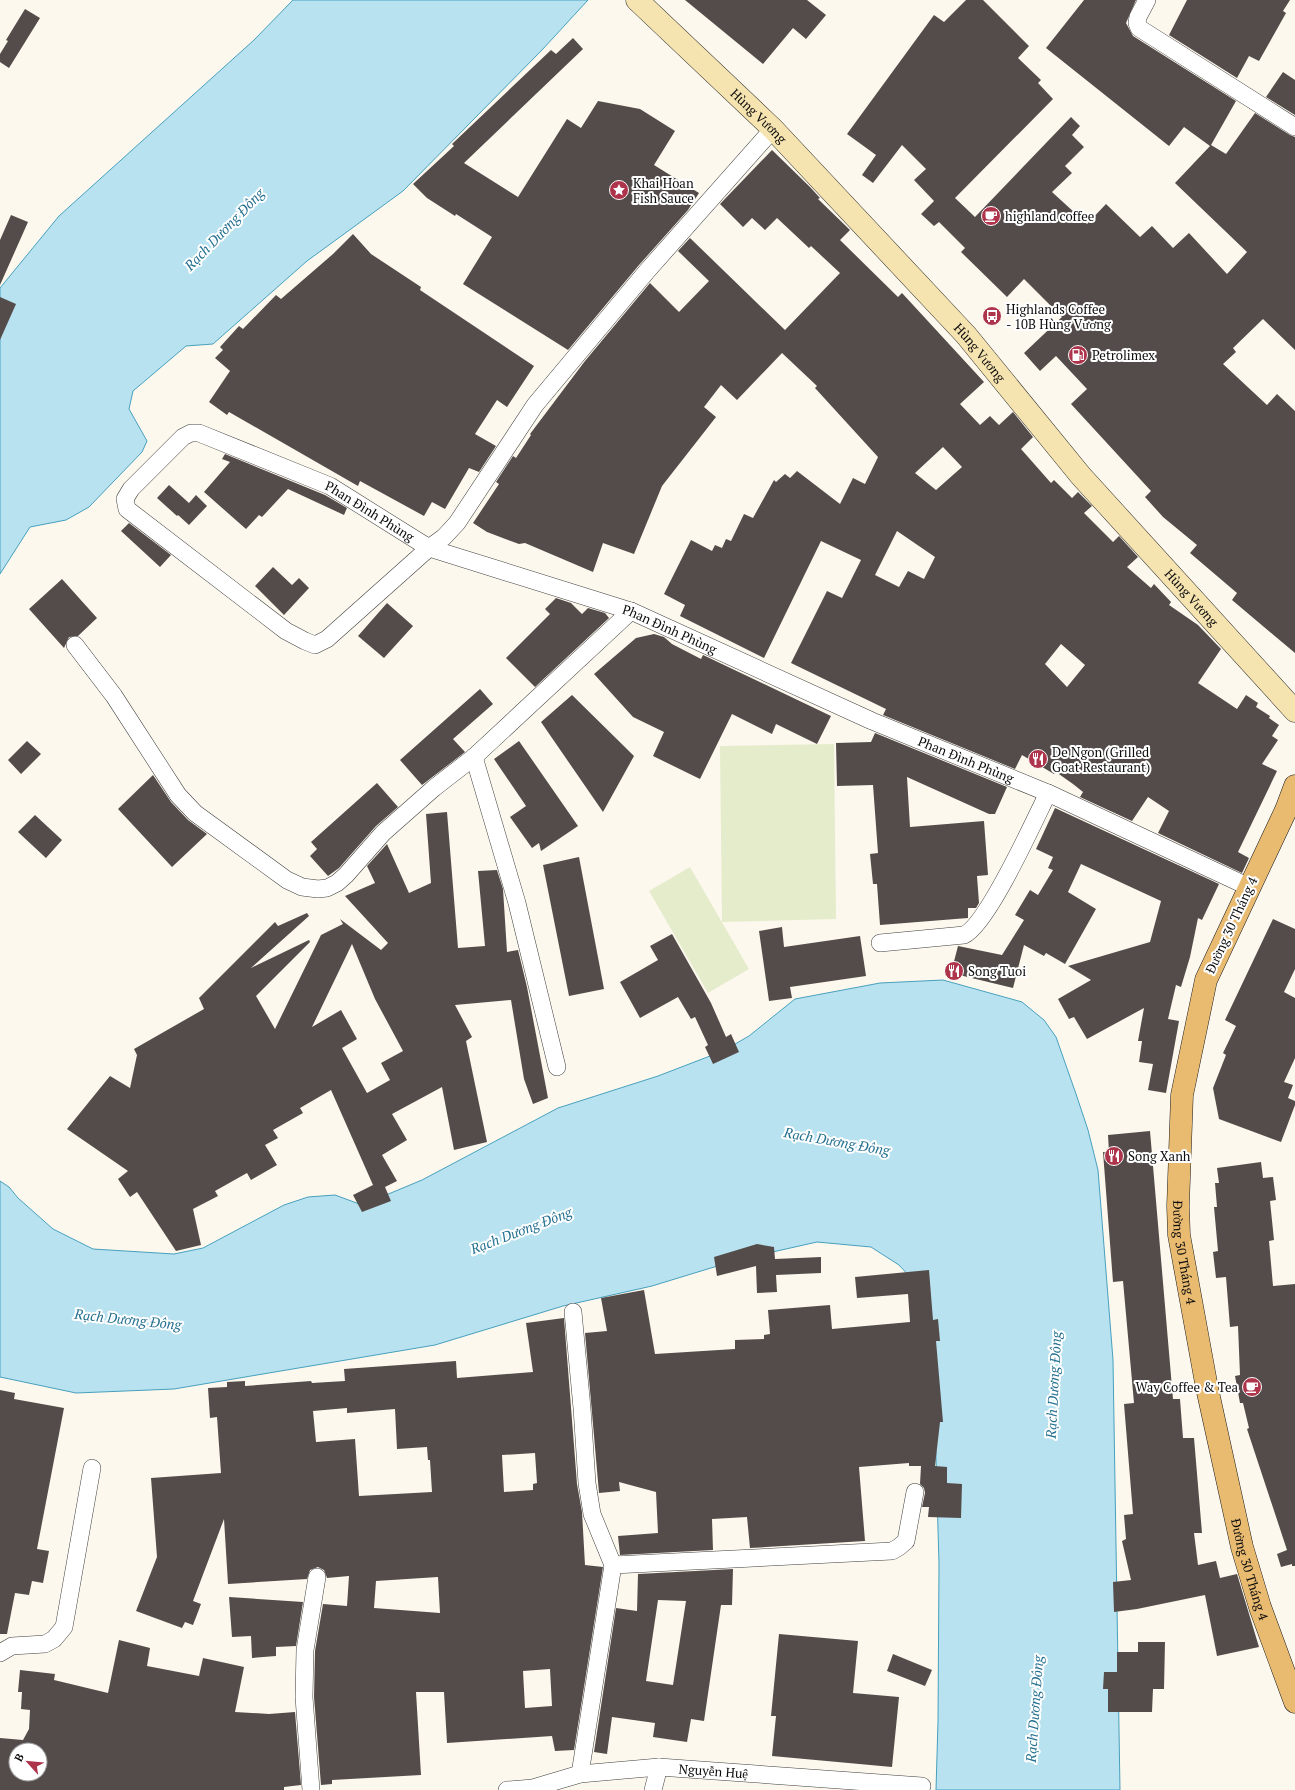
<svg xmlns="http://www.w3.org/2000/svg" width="1295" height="1790" font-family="'PT Serif',serif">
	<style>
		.pitch { fill: #e5eccc }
		.water { fill: #b8e2ef; stroke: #47a0be }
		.building { fill: #544c4a; fill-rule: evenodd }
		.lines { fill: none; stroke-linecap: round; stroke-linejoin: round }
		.minor-casing { stroke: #3f3f3f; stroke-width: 18 }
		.secondary-casing { stroke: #2e2e2e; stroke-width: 23 }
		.primary-casing { stroke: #1d1d1d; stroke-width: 23 }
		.minor { stroke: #fff; stroke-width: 17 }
		.secondary { stroke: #f6e4b0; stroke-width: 22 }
		.primary { stroke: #e9bb71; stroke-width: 22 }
		.labels { text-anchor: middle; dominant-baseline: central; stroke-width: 4; stroke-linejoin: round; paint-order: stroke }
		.street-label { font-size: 13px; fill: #0c0c0c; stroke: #fff }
		.poi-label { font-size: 13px; fill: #0c0c0c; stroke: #fff; text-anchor: start }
		.water-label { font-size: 14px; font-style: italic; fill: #247090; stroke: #fff }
	</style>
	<rect width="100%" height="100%" fill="#fdf8ed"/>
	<!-- pitch -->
	<path class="pitch" d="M 834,744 L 836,919 L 722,922 L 720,746 Z
		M 690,867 L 749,969 L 708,993 L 649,891 Z"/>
	<!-- water -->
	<path class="water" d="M 293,0 L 588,0 L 542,50 L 403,191 L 307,261 L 213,344 L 186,346 L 133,391 L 129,409 L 147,441 L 142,452 L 89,507 L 66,520 L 30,527 L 0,574 L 0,288 L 59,216 L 254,40 Z
		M 943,980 L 1022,1002 L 1044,1020 L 1056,1037 L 1076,1094 L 1088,1130 L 1098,1170 L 1113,1360 L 1120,1790 L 936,1790 L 938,1722 L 939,1564 L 933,1352 L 911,1278 L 899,1265 L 871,1247 L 817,1242 L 737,1260 L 652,1286 L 563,1306 L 435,1345 L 174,1389 L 76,1393 L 0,1377 L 0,1181 L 9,1187 L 18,1198 L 53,1229 L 93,1249 L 174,1254 L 203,1248 L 284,1205 L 308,1197 L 335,1195 L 362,1205 L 422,1180 L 558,1108 L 658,1076 L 723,1051 L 749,1036 L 795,999 L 880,983 Z"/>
	<!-- building -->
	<path class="building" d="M 685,0 L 807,0 L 826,15 L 806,39 L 793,28 L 763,64 Z
		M 966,0 L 983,0 L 1029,46 L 1018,58 L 1041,80 L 1038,83 L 1053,99 L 955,198 L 975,217 L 1071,117 L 1080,126 L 1072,135 L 1084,147 L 1065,166 L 1072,173 L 1052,192 L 1087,224 L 1106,204 L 1140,237 L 1152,226 L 1173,248 L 1189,233 L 1227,274 L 1247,252 L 1175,183 L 1210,146 L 1184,127 L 1169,146 L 1046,48 L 1084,0 L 1136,0 L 1126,23 L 1133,36 L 1236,101 L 1211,145 L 1226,154 L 1255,113 L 1290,135 L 1295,137 L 1295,350 L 1263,319 L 1233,348 L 1236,352 L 1223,364 L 1267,405 L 1277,394 L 1295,411 L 1295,653 L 1232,600 L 1237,593 L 1190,553 L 1197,545 L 1163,517 L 1145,497 L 1151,491 L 1071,404 L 1087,389 L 1056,356 L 1040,371 L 1024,353 L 1062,317 L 1024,279 L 1007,297 L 961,252 L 965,248 L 939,222 L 934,226 L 921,214 L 934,201 L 914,180 L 926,169 L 902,145 L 873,183 L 862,175 L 876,155 L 847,134 L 934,15 L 944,22 Z
		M 1187,0 L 1290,0 L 1283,11 L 1286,13 L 1259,61 L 1249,56 L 1237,78 L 1169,35 Z
		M 25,9 L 40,18 L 9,68 L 0,62 L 0,54 L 8,41 L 6,40 Z
		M 573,38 L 583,49 L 464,163 L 518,197 L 567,119 L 581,128 L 598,101 L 640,109 L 675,131 L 654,165 L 699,193 L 688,210 L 639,265 L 568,350 L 463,284 L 492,237 L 456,214 L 455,216 L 427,198 L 413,184 L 454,146 L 452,144 L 551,50 L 556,54 Z
		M 1283,72 L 1295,80 L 1295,115 L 1266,97 Z
		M 772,150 L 810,187 L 820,198 L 818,199 L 850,230 L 840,240 L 898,297 L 902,293 L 984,382 L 960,404 L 980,425 L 990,416 L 999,425 L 1013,412 L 1033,437 L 1021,449 L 1051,483 L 1054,480 L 1072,498 L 1078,492 L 1092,506 L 1084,513 L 1113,542 L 1119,536 L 1138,557 L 1127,567 L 1151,588 L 1154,584 L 1171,602 L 1169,605 L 1198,625 L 1221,649 L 1198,683 L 1237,709 L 1246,695 L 1258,703 L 1256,707 L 1270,716 L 1269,718 L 1279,725 L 1272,736 L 1278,740 L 1262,764 L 1277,771 L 1238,852 L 1249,858 L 1242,873 L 1158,833 L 1169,811 L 1148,797 L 1132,821 L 1080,797 L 1083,792 L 1073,784 L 1056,772 L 1054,774 L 1022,755 L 1015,769 L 883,715 L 886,709 L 791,663 L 827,591 L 842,598 L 861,560 L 821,541 L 764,658 L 680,616 L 685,605 L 664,594 L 691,540 L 712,551 L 715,545 L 722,548 L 726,539 L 731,541 L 744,514 L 753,518 L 774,480 L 776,482 L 785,474 L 790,478 L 797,471 L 840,504 L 853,478 L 865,484 L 878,457 L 815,388 L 817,386 L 782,353 L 737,400 L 721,385 L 704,407 L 716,417 L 662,486 L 634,554 L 603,543 L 593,572 L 525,543 L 519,544 L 487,532 L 473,523 L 499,484 L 496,482 L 513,456 L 516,458 L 531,435 L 530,434 L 585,361 L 650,283 L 679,312 L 709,281 L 678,251 L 690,238 L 785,330 L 840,273 L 811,246 L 809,248 L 777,218 L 765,230 L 752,218 L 743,227 L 720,204 ZM 943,447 L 962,467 L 936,490 L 915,473 ZM 897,531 L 935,557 L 924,579 L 908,571 L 899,587 L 875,575 ZM 1061,644 L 1085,665 L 1067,687 L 1045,664 Z
		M 11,215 L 28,222 L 0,285 L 0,240 Z
		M 353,234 L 371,254 L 421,287 L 420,290 L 534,366 L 507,407 L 497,400 L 475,434 L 496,446 L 479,472 L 469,468 L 445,509 L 432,502 L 424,516 L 360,481 L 358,486 L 229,412 L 227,415 L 209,402 L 230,371 L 215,358 L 223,350 L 220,347 L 239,326 L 243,329 L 276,295 L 281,299 L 333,254 Z
		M 0,297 L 16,304 L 0,340 Z
		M 225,454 L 325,495 L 347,508 L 344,515 L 288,489 L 262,517 L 259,515 L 246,529 L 204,492 L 230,462 L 222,459 Z
		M 169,485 L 189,503 L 196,495 L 207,506 L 189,525 L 178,515 L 177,516 L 157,498 Z
		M 129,523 L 171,555 L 160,567 L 121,531 Z
		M 273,567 L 292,585 L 299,578 L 309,588 L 284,615 L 255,586 Z
		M 62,579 L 97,618 L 78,636 L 69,637 L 64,648 L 29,609 Z
		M 556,598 L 571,603 L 582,614 L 588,608 L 605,613 L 609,618 L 535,687 L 506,658 L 550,614 L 545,609 Z
		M 387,603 L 413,626 L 384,658 L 358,636 Z
		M 654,634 L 664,637 L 672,644 L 701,659 L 703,655 L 831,716 L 817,744 L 776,724 L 772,734 L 732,714 L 700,779 L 653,756 L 664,732 L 633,717 L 594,674 L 636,638 Z
		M 480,689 L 493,704 L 453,739 L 465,752 L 422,785 L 400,760 Z
		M 572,695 L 634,756 L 603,812 L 541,722 Z
		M 875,733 L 1007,787 L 995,814 L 989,814 L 907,777 L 910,827 L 984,821 L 988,875 L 977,876 L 979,903 L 976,908 L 968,908 L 968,918 L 880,925 L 877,884 L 873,884 L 870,854 L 878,853 L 873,785 L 837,786 L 836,743 L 871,742 Z
		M 27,741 L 41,754 L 21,774 L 8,760 Z
		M 519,741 L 578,826 L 541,851 L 539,843 L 532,848 L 510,817 L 526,806 L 494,759 Z
		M 153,775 L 171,802 L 188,820 L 207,834 L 172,867 L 118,809 Z
		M 377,783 L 398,807 L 376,826 L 339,868 L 328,876 L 310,856 L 317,849 L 311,842 Z
		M 1055,808 L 1219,884 L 1202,920 L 1198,918 L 1190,957 L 1181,987 L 1176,985 L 1168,1019 L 1179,1021 L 1166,1093 L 1148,1090 L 1153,1064 L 1139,1062 L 1142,1041 L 1138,1041 L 1144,1008 L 1087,1039 L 1074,1017 L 1069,1019 L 1058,999 L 1091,980 L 1068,966 L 1150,942 L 1161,901 L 1081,864 L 1068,892 L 1096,909 L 1065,964 L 1046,953 L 1044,956 L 1024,945 L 1013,988 L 951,973 L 958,946 L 1002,955 L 1024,920 L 1015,915 L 1030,890 L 1038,895 L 1053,870 L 1048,868 L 1053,857 L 1036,849 Z
		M 447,812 L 458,948 L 485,946 L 478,871 L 497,870 L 503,889 L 507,952 L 518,950 L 527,987 L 548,1098 L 533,1104 L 524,1079 L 511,1000 L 455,1005 L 472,1037 L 466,1041 L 487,1142 L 454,1150 L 442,1087 L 392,1114 L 407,1140 L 382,1155 L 397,1181 L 385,1187 L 391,1201 L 362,1212 L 353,1195 L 373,1185 L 331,1090 L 300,1108 L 303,1113 L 273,1130 L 278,1138 L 265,1145 L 277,1165 L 251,1180 L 247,1173 L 215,1191 L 218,1196 L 193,1209 L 201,1245 L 176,1251 L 137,1192 L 130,1197 L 118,1179 L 128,1171 L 67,1129 L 110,1076 L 130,1088 L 137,1055 L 134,1049 L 204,1009 L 199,998 L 275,922 L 278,926 L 307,913 L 309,916 L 251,968 L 309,940 L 310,942 L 256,996 L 275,1029 L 321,935 L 343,924 L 340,919 L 381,950 L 388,943 L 345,896 L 375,883 L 367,866 L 387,844 L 409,893 L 431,883 L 426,814 ZM 352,944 L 375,999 L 403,1051 L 381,1063 L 390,1080 L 367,1093 L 342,1048 L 357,1039 L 341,1010 L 312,1027 Z
		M 35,815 L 62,840 L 46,858 L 18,832 Z
		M 579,857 L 604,989 L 569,996 L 543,865 Z
		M 1273,919 L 1295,929 L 1295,969 L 1284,992 L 1295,998 L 1295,1058 L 1284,1082 L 1293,1085 L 1288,1098 L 1295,1101 L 1295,1105 L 1281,1142 L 1219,1119 L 1213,1088 L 1226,1055 L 1223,1053 L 1236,1026 L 1225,1020 Z
		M 782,927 L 784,947 L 860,936 L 866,976 L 790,987 L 792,998 L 769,1001 L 759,931 Z
		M 672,934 L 711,1003 L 726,1037 L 731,1034 L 739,1052 L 713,1064 L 705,1047 L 708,1045 L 695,1017 L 691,1019 L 678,997 L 640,1018 L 620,982 L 658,960 L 650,946 Z
		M 1150,1131 L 1173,1399 L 1180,1399 L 1183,1438 L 1194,1438 L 1202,1533 L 1194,1533 L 1198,1565 L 1216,1561 L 1220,1578 L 1237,1574 L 1259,1647 L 1217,1656 L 1205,1595 L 1137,1609 L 1114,1612 L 1113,1582 L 1131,1580 L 1122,1541 L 1126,1539 L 1124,1515 L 1133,1514 L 1124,1404 L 1134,1403 L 1123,1281 L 1113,1282 L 1103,1152 L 1109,1152 L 1108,1135 Z
		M 1261,1162 L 1263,1178 L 1273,1177 L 1276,1200 L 1270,1201 L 1274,1240 L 1269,1241 L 1273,1286 L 1295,1284 L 1295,1566 L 1292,1566 L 1292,1564 L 1281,1567 L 1277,1554 L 1287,1550 L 1247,1429 L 1249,1428 L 1243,1403 L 1240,1403 L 1235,1376 L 1240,1375 L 1238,1326 L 1230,1327 L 1226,1277 L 1216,1278 L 1213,1252 L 1218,1251 L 1214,1207 L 1217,1207 L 1215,1183 L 1219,1183 L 1217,1168 Z
		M 757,1244 L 774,1247 L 775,1259 L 821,1257 L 821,1273 L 776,1275 L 777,1292 L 757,1293 L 756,1266 L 717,1276 L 714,1257 Z
		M 929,1270 L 933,1320 L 938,1319 L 940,1341 L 936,1341 L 943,1422 L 940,1422 L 935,1466 L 947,1467 L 947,1483 L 962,1484 L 961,1518 L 928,1517 L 929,1507 L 922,1507 L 925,1493 L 924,1488 L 920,1484 L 921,1466 L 909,1466 L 909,1463 L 859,1467 L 865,1541 L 750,1548 L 747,1517 L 712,1519 L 713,1550 L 620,1555 L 618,1536 L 658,1533 L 656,1492 L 619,1482 L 620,1491 L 599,1493 L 585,1333 L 607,1331 L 601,1298 L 644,1290 L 655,1354 L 735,1349 L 735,1340 L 764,1339 L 764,1335 L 770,1334 L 768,1310 L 830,1305 L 832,1329 L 910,1322 L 908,1294 L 857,1298 L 855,1277 Z
		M 564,1318 L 577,1484 L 582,1512 L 585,1565 L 603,1567 L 574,1750 L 555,1751 L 552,1736 L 447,1743 L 444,1692 L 416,1692 L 421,1775 L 332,1780 L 332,1784 L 321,1785 L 314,1697 L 315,1651 L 323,1604 L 347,1606 L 349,1576 L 327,1578 L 324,1570 L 318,1567 L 310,1570 L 307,1579 L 228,1584 L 224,1519 L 193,1601 L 201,1604 L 193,1625 L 185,1622 L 182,1628 L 136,1611 L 157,1557 L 151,1478 L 221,1473 L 217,1417 L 210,1418 L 208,1388 L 227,1387 L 227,1382 L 245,1381 L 245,1386 L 311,1381 L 312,1383 L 345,1381 L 344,1369 L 456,1361 L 457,1378 L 533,1372 L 526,1323 ZM 347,1408 L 347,1413 L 395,1409 L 397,1449 L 427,1447 L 428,1460 L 430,1460 L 432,1492 L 359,1496 L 355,1439 L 316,1442 L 313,1411 ZM 535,1453 L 537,1483 L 533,1484 L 533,1490 L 504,1492 L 502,1455 ZM 438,1577 L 440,1613 L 374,1608 L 376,1581 ZM 550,1669 L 552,1706 L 525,1708 L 523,1671 Z
		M 0,1390 L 15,1393 L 14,1399 L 64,1408 L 37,1549 L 49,1551 L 43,1583 L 32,1581 L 29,1595 L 15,1593 L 7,1634 L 0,1634 Z
		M 733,1569 L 732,1605 L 721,1605 L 704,1721 L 691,1719 L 687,1742 L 653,1737 L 655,1723 L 612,1717 L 607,1754 L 594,1752 L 616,1608 L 637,1611 L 638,1574 ZM 658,1600 L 686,1601 L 673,1685 L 646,1681 Z
		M 229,1597 L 303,1602 L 296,1646 L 276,1647 L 276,1656 L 252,1658 L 251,1636 L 232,1637 Z
		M 779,1634 L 858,1641 L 853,1693 L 899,1697 L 892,1767 L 772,1756 L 776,1716 L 771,1716 Z
		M 119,1640 L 150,1648 L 147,1666 L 199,1676 L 203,1658 L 244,1667 L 235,1712 L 269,1714 L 295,1712 L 301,1785 L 284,1787 L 284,1790 L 0,1790 L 0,1738 L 23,1740 L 29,1729 L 30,1710 L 21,1709 L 22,1692 L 18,1692 L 20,1670 L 55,1674 L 54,1680 L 108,1693 ZM 16,1750 L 40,1750 L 40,1774 L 16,1774 Z
		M 1138,1642 L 1165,1642 L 1164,1689 L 1153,1689 L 1152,1712 L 1108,1712 L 1108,1689 L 1103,1689 L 1104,1672 L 1117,1672 L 1117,1652 L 1138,1652 Z
		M 893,1654 L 932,1670 L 925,1686 L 887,1671 Z"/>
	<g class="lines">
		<defs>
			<g id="minor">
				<path d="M 1147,0 L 1138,17 L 1137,23 L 1139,28 L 1295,127"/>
				<path id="s1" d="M 773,129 L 647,271 L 535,405 L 457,523 L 444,537 L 429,548 L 327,639 L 315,645 L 305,641 L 286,631 L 127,509 L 125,499 L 131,489 L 183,437 L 191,433 L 199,433 L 330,486 L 429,548 L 631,611 L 872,721 L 1048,793 L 1249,887"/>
				<path d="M 75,645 L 114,696 L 178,795 L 195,813 L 287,880 L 302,887 L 318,889 L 327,888 L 337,883 L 346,875 L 383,833 L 434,788 L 474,757 L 631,611"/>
				<path d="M 474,757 L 517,903 L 557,1067"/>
				<path d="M 880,943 L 964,935 C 988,924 1034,821 1048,793"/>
				<path d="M 573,1312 L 582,1408 L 587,1483 L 592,1514 L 613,1565"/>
				<path d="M 0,1653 L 12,1646 L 45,1644 L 54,1639 L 64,1627 L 92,1468"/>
				<path d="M 580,1774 L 613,1565 L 892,1551 L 899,1547 L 906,1541 L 915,1492"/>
				<path d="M 311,1790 L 304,1697 L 305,1650 L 317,1577"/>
				<path id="s2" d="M 507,1790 L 533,1788 L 580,1774 L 659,1767 L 922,1786"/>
				<path d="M 653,1790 L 659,1767"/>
			</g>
			<g id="secondary">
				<path id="s3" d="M 637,0 L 773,129 L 966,335 L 1081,476 L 1295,711"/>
			</g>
			<g id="primary">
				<path id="s4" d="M 1295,786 L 1286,810 L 1206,980 L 1182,1095 L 1178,1206 L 1179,1235 L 1207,1388 L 1242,1547 L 1260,1607 L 1295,1702"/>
			</g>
		</defs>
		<!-- minor casing -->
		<use href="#minor" class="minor-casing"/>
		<!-- secondary casing -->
		<use href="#secondary" class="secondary-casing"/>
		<!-- primary casing -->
		<use href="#primary" class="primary-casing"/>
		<!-- minor -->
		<use href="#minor" class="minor"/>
		<!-- secondary -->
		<use href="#secondary" class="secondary"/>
		<!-- primary -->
		<use href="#primary" class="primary"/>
	</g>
	<!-- icons -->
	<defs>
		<symbol id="sight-disc" viewBox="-11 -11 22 22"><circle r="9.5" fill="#ad344b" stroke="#fff"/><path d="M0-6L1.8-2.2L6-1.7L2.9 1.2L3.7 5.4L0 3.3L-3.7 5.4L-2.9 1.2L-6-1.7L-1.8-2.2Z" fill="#fff"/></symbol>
		<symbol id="cafe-disc" viewBox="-11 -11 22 22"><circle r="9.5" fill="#ad344b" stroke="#fff"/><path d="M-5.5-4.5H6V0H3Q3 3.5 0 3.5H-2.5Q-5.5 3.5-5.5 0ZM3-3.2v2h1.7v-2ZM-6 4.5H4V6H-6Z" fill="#fff"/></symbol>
		<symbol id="bus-disc" viewBox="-11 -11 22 22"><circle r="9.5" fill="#ad344b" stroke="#fff"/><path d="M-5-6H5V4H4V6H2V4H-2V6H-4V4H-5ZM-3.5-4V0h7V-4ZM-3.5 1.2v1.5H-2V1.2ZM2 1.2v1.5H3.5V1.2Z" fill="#fff"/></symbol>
		<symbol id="fuel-disc" viewBox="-11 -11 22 22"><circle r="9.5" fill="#ad344b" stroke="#fff"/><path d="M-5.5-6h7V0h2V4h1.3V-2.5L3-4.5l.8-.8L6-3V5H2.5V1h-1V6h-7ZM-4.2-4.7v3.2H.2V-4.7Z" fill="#fff"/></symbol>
		<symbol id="restaurant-disc" viewBox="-11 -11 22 22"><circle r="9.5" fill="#ad344b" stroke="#fff"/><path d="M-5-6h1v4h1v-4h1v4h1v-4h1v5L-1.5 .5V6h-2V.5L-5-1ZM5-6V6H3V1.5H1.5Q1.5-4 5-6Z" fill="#fff"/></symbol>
	</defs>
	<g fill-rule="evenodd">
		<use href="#sight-disc" x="608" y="179" width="22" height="22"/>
		<use href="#cafe-disc" x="980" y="205" width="22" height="22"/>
		<use href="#bus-disc" x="981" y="305" width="22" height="22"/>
		<use href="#fuel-disc" x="1067" y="344" width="22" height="22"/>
		<use href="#restaurant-disc" x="1027" y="748" width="22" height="22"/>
		<use href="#restaurant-disc" x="943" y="960" width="22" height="22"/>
		<use href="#restaurant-disc" x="1103" y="1145" width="22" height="22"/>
		<use href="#cafe-disc" x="1241" y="1376" width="22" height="22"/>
	</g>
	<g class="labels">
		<!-- street labels -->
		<g class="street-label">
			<text stroke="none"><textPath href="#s3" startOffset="168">Hùng Vương</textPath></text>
			<text stroke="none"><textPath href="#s3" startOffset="492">Hùng Vương</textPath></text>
			<text stroke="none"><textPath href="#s1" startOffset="1227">Phan Đình Phùng</textPath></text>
			<text stroke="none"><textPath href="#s3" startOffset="816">Hùng Vương</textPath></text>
			<text stroke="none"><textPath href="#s1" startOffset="1551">Phan Đình Phùng</textPath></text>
			<text stroke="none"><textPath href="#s1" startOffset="1875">Phan Đình Phùng</textPath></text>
			<text transform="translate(1231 925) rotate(-65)">Đường 30 Tháng 4</text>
			<text stroke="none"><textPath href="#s4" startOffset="489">Đường 30 Tháng 4</textPath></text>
			<text stroke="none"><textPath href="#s4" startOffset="813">Đường 30 Tháng 4</textPath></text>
			<text stroke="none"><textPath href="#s2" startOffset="209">Nguyễn Huệ</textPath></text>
		</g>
		<!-- poi labels -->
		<g class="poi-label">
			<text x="633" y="183">Khai Hoan<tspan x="633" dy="15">Fish Sauce</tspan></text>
			<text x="1005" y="216">highland coffee</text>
			<text x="1006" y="309">Highlands Coffee<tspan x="1006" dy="15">- 10B Hùng Vương</tspan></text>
			<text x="1092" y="355">Petrolimex</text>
			<text x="1052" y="752">De Ngon (Grilled<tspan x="1052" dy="15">Goat Restaurant)</tspan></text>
			<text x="968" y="971">Song Tuoi</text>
			<text x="1128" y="1156">Song Xanh</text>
			<text x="1238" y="1387" text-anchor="end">Way Coffee &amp; Tea</text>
		</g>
		<!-- water labels -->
		<g class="water-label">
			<text transform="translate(224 229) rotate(-46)">Rạch Dương Đông</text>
			<text transform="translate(837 1141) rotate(10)">Rạch Dương Đông</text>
			<text transform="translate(521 1230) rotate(-21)">Rạch Dương Đông</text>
			<text transform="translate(128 1319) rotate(6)">Rạch Dương Đông</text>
			<text transform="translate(1053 1385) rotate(-87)">Rạch Dương Đông</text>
			<text transform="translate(1034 1709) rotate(-86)">Rạch Dương Đông</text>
		</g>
	</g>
	<!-- north arrow -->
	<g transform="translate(28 1762) rotate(297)"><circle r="19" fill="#ffffff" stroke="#9e9e9e"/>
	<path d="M0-3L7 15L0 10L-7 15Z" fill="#ad344b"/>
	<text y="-6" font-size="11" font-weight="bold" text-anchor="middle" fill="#0c0c0c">B</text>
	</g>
</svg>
